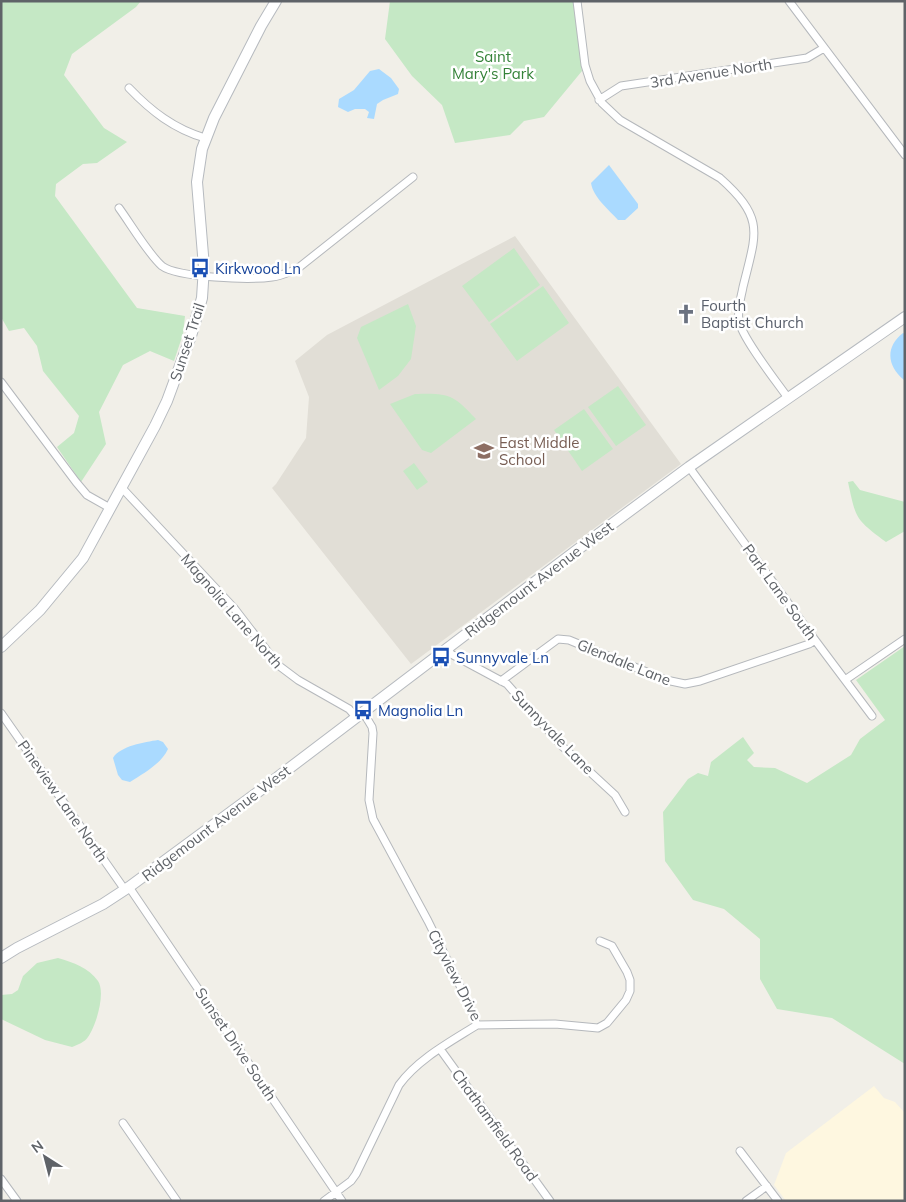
<svg xmlns="http://www.w3.org/2000/svg" width="906" height="1202" font-family="Mulish,sans-serif">
	<style>
		.commercial { fill: #fef7e0 }
		.education { fill: #e1ded6 }
		.green { fill: #c5e8c5 }
		.water { fill: #aadaff }
		.lines { fill: none; stroke-linecap: round; stroke-linejoin: round }
		.street-casing { stroke: #b5b8bc; stroke-width: 9 }
		.secondary-casing { stroke: #b6babf; stroke-width: 12 }
		.street { stroke: #fff; stroke-width: 7 }
		.secondary { stroke: #fff; stroke-width: 10 }
		.labels { text-anchor: middle; dominant-baseline: central; stroke-width: 5; stroke-linejoin: round; paint-order: stroke }
		.park-label { font-size: 15px; fill: #348238; stroke: #fff }
		.street-label { font-size: 15px; fill: #5f6368; stroke: #fff }
		.transit-label { font-size: 15px; fill: #164399; stroke: #fff; text-anchor: start }
		.worship-label { font-size: 15px; fill: #5b616d; stroke: #fff; text-anchor: start }
		.education-label { font-size: 15px; fill: #785e54; stroke: #fff; text-anchor: start }
	</style>
	<rect width="100%" height="100%" fill="#f1efe8"/>
	<!-- commercial -->
	<path class="commercial" d="M 874,1086 L 884,1098 L 895,1102 L 905,1113 L 905,1201 L 786,1201 L 774,1185 L 786,1153 Z"/>
	<!-- education -->
	<path class="education" d="M 515,236 L 681,464 L 411,664 L 272,488 L 276,484 L 306,438 L 309,397 L 295,361 L 327,335 Z"/>
	<!-- green -->
	<path class="green" d="M 1,1 L 141,1 L 136,7 L 72,54 L 64,75 L 104,128 L 127,142 L 97,163 L 83,164 L 56,184 L 55,196 L 137,308 L 185,316 L 183,334 L 174,361 L 150,351 L 123,365 L 99,412 L 106,444 L 81,482 L 57,447 L 74,433 L 79,416 L 43,371 L 37,346 L 24,328 L 9,331 L 1,317 Z
		M 390,1 L 573,1 L 582,71 L 544,117 L 524,121 L 510,135 L 455,143 L 442,105 L 412,76 L 385,39 Z
		M 514,248 L 540,285 L 489,322 L 462,286 Z
		M 543,286 L 569,323 L 517,361 L 490,324 Z
		M 408,304 L 416,326 L 411,359 L 398,376 L 379,390 L 357,338 L 361,327 Z
		M 618,386 L 646,425 L 616,446 L 588,407 Z
		M 415,394 C 448,393 453,394 476,419 L 431,453 L 422,450 L 390,404 Z
		M 584,409 L 613,449 L 582,471 L 554,430 Z
		M 414,463 L 428,482 L 417,490 L 403,471 Z
		M 853,481 L 860,490 L 905,502 L 905,531 L 886,542 C 855,519 856,519 848,482 Z
		M 905,646 L 905,1064 L 832,1018 L 777,1009 L 760,979 L 760,939 L 724,909 L 693,900 L 665,861 L 663,812 L 688,779 L 698,773 L 708,776 L 711,762 L 743,737 L 754,753 L 747,760 L 754,767 L 775,768 L 807,783 L 851,755 L 860,739 L 885,720 L 856,680 Z
		M 58,958 C 74,963 88,967 98,981 C 106,993 96,1026 88,1037 C 85,1042 77,1045 72,1047 L 45,1040 L 1,1019 L 1,995 L 12,994 L 18,990 L 23,976 L 37,963 Z"/>
	<!-- water -->
	<path class="water" d="M 379,69 L 391,78 L 399,89 L 398,94 L 383,100 L 377,104 L 374,119 L 367,118 L 369,112 L 365,109 L 355,109 L 348,112 L 338,107 L 339,99 L 354,90 L 370,71 Z
		M 609,165 L 638,204 L 638,208 L 625,220 L 618,220 C 609,210 593,197 591,183 Z
		M 903,333 L 905,334 L 904,380 C 887,366 885,347 903,333 Z
		M 158,740 L 163,742 L 168,749 C 161,764 144,773 130,782 L 122,780 L 118,775 L 113,758 C 120,746 145,742 158,740 Z"/>
	<g class="lines">
		<defs>
			<path id="street" d="M 577,1 L 585,65 L 590,81 L 602,103 L 620,120 L 720,178 C 766,219 756,233 743,287 C 741,298 737,309 739,321 C 742,338 776,381 788,398
				M 789,1 L 905,155
				M 129,88 C 151,111 174,129 205,138
				M 599,100 L 621,86 L 807,58 L 824,48
				M 119,208 C 130,223 149,255 162,266 C 178,278 251,280 272,277 C 281,276 289,272 297,269 L 413,177
				M 1,382 L 76,482 L 87,495 L 110,508
				M 689,467 L 815,640 L 872,716
				M 122,488 L 234,608 L 278,665 L 298,680 L 349,709 L 356,717
				M 447,647 L 451,654 L 507,684 L 563,747 L 615,795 L 625,812
				M 845,680 L 905,639
				M 501,681 L 558,639 L 569,640 L 666,680 L 685,684 L 700,681 L 809,644 L 815,640
				M 363,712 L 372,727 L 373,733 L 369,800 L 373,819 L 428,921 L 468,1002 L 477,1025
				M 1,713 L 125,890
				M 129,887 L 342,1201
				M 477,1025 L 555,1024 L 598,1028 L 607,1023 L 626,1000 L 630,991 L 630,980 L 627,972 L 612,946 L 600,941
				M 440,1049 L 550,1201
				M 123,1123 L 177,1201
				M 740,1151 L 778,1201
				M 1,1179 L 17,1201
				M 324,1201 L 351,1181 L 356,1174 L 399,1085 C 418,1059 450,1042 477,1025
				M 746,1201 L 767,1186"/>
			<path id="secondary" d="M 1,647 L 40,610 L 83,558 L 155,426 L 167,401 L 191,336 L 202,298 L 204,267 L 197,182 L 202,149 L 214,118 L 261,26 L 276,1
				M 1,958 L 17,948 L 103,904 L 129,887 L 258,792 L 577,550 L 689,467 L 905,317"/>
		</defs>
		<!-- street casing -->
		<use href="#street" class="street-casing"/>
		<!-- secondary casing -->
		<use href="#secondary" class="secondary-casing"/>
		<!-- street -->
		<use href="#street" class="street"/>
		<!-- secondary -->
		<use href="#secondary" class="secondary"/>
	</g>
	<!-- icons -->
	<defs>
		<symbol id="bus-bare" viewBox="-9 -9 18 18"><path d="M-5-6H5V4H4V6H2V4H-2V6H-4V4H-5ZM-3.5-4V0h7V-4ZM-3.5 1.2v1.5H-2V1.2ZM2 1.2v1.5H3.5V1.2Z" fill="#1a4fb4" stroke="#fff" stroke-width="2.5" paint-order="stroke"/></symbol>
		<symbol id="church-bare" viewBox="-9 -9 18 18"><path d="M-1.2-6h2.4v3.5h3.3v2.4h-3.3V6h-2.4V-.1h-3.3v-2.4h3.3Z" fill="#6b7280" stroke="#fff" stroke-width="2.5" paint-order="stroke"/></symbol>
		<symbol id="school-bare" viewBox="-9 -9 18 18"><path d="M0-5L7-2L0 1L-7-2ZM-4 1L0 2.5L4 1V4Q0 6-4 4Z" fill="#8d6e63" stroke="#fff" stroke-width="2.5" paint-order="stroke"/></symbol>
	</defs>
	<g fill-rule="evenodd">
		<use href="#bus-bare" x="186" y="254" width="28" height="28"/>
		<use href="#church-bare" x="672" y="300" width="28" height="28"/>
		<use href="#school-bare" x="470" y="437" width="28" height="28"/>
		<use href="#bus-bare" x="427" y="643" width="28" height="28"/>
		<use href="#bus-bare" x="349" y="696" width="28" height="28"/>
	</g>
	<g class="labels">
		<!-- park labels -->
		<g class="park-label">
			<text x="493" y="56">Saint<tspan x="493" dy="17">Mary's Park</tspan></text>
		</g>
		<!-- street labels -->
		<g class="street-label">
			<text transform="translate(711 73) rotate(-9)">3rd Avenue North</text>
			<text transform="translate(187 342) rotate(-72)">Sunset Trail</text>
			<text transform="translate(539 579) rotate(-37)">Ridgemount Avenue West</text>
			<text transform="translate(780 592) rotate(54)">Park Lane South</text>
			<text transform="translate(232 611) rotate(49)">Magnolia Lane North</text>
			<text transform="translate(624 662) rotate(22)">Glendale Lane</text>
			<text transform="translate(553 732) rotate(46)">Sunnyvale Lane</text>
			<text transform="translate(63 801) rotate(55)">Pineview Lane North</text>
			<text transform="translate(216 823) rotate(-37)">Ridgemount Avenue West</text>
			<text transform="translate(455 975) rotate(63)">Cityview Drive</text>
			<text transform="translate(236 1044) rotate(56)">Sunset Drive South</text>
			<text transform="translate(495 1125) rotate(54)">Chathamfield Road</text>
		</g>
		<!-- transit labels -->
		<g class="transit-label">
			<text x="215" y="268">Kirkwood Ln</text>
			<text x="456" y="657">Sunnyvale Ln</text>
			<text x="378" y="710">Magnolia Ln</text>
		</g>
		<!-- worship labels -->
		<g class="worship-label">
			<text x="701" y="305">Fourth<tspan x="701" dy="17">Baptist Church</tspan></text>
		</g>
		<!-- education labels -->
		<g class="education-label">
			<text x="499" y="442">East Middle<tspan x="499" dy="17">School</tspan></text>
		</g>
	</g>
	<!-- border -->
	<rect width="906" height="1202" fill="none" stroke="#5f6368" stroke-width="5"/>
	<!-- north arrow -->
	<g transform="translate(45 1157) rotate(324)" stroke="#ffffff" stroke-width="4" paint-order="stroke">
	<path d="M0-4L9 19L0 12L-9 19Z" fill="#5f6368"/>
	<text y="-8" font-size="14" font-weight="bold" text-anchor="middle" fill="#5f6368">N</text>
	</g>
</svg>
